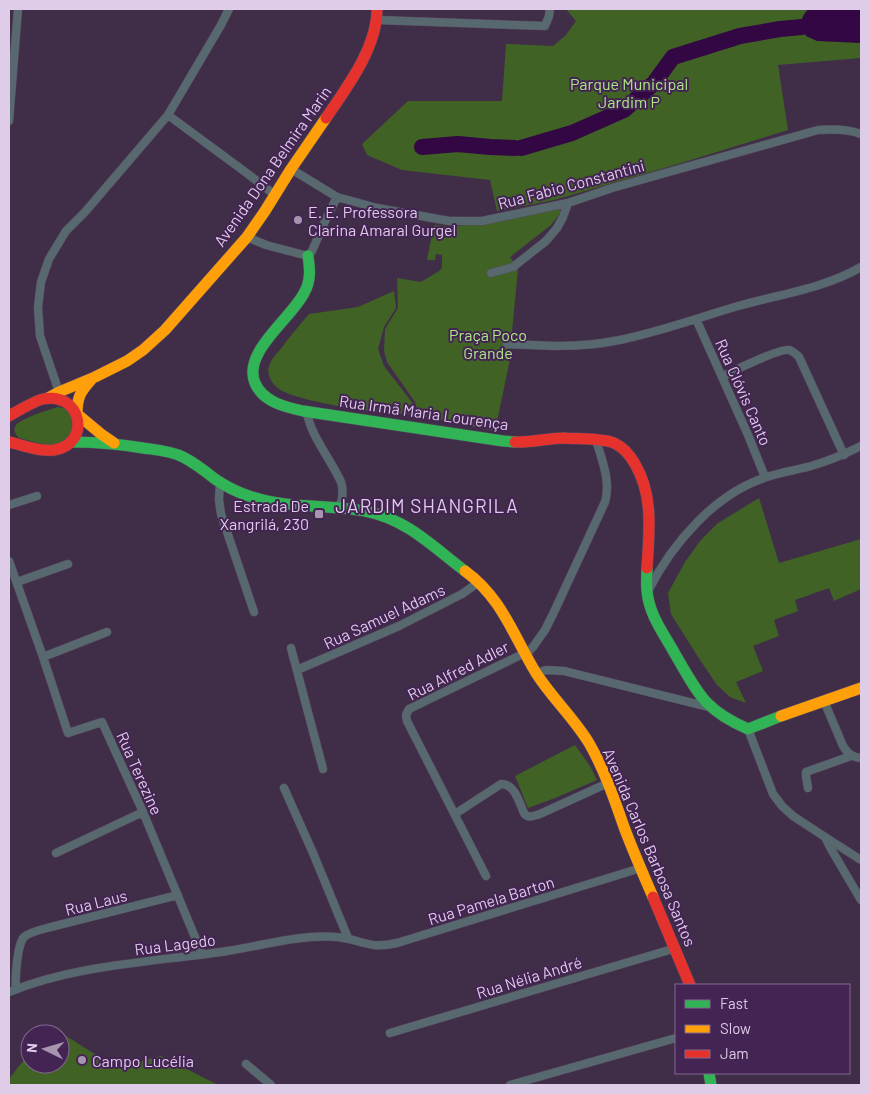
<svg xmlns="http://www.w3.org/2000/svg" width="870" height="1094" font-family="Barlow,sans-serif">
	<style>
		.green { fill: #406225 }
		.water { fill: #330644 }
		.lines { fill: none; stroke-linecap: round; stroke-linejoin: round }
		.river { stroke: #330644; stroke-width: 16 }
		.street-casing { stroke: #584a60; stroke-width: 9 }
		.fast-casing { stroke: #584a60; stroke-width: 12 }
		.slow-casing { stroke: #584a60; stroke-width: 12 }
		.jam-casing { stroke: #584a60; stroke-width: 12 }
		.street { stroke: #57696f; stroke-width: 8 }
		.fast { stroke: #30b455; stroke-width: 11 }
		.slow { stroke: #ff9f0a; stroke-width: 11 }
		.jam { stroke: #e5322d; stroke-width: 11 }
		.poi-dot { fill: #a795b0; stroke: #442453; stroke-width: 2 }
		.labels { text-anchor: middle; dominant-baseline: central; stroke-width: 4; stroke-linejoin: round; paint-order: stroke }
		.park-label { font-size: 16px; fill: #aae783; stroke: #442453 }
		.street-label { font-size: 16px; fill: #decce8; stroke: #442453 }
		.poi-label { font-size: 16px; fill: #decce8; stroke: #442453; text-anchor: start }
		.quarter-label { font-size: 19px; letter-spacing: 1px; fill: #decce8; stroke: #442453 }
	</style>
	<rect width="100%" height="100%" fill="#402e48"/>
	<!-- green -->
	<path class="green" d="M 566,9 L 809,9 L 806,11 L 851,42 L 861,43 L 861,58 L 778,65 L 788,130 L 668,167 L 554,200 L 497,211 L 490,180 L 402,170 L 367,155 L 362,144 L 408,101 L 502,101 L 506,44 L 553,46 L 566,35 L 576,21 Z
		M 557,207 L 559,208 L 561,212 L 551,225 L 510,257 L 518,268 L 509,364 L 495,431 L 416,415 L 418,412 L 415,402 L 387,362 L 384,351 L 385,329 L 398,308 L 397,278 L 421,282 L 439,271 L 442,268 L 442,255 L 436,254 L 435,260 L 427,260 L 434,225 L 454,227 Z
		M 394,291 L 396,308 L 384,327 L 378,349 L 384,366 L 414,405 L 415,411 L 414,414 C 391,416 297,402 279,389 C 272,384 266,374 269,366 C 271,360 276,354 280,350 C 289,337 299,326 309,314 L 358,307 Z
		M 59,407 L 69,410 L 77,429 L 57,448 L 19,438 C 15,434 12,429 17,424 C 21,419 52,408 59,407 Z
		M 759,498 L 779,563 L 861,539 L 861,589 L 834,601 L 829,588 L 795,600 L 798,611 L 774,620 L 779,636 L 753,646 L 763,671 L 736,682 L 746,703 L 730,697 L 717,685 L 698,657 L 671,614 L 668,593 L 685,562 L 700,541 L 718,523 Z
		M 575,745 L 590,766 L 597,780 L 555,798 L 528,808 L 515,776 Z
		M 50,1026 L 117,1068 L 161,1056 L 218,1085 L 9,1085 L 9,1079 L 30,1052 L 30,1064 L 60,1064 L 60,1034 L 44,1034 Z"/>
	<!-- water -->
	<path class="water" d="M 809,9 L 861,9 L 861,43 L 817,41 L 806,36 C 802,25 798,18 809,9 Z"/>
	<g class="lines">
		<!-- river -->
		<path class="river" d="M 422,147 L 458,144 L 490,147 L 515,148
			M 521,148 L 572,133 L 624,110 L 654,83 L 673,57 L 740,36 L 780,29 L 802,27"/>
		<defs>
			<path id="street" d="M 377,20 L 545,26 L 549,16 L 550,9
				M 168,115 L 248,174 L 275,195
				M 9,121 L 18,9
				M 291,169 L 337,197 L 348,200 L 377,208 L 449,221 L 482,221 L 568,203 L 612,188 L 818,130 C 833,129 848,129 861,134
				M 247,237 L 266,245 L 308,256 L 312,251 L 326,219 L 337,197
				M 491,273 L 513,267 L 546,241 L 557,228 L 563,217 L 568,203
				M 696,319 L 748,435 L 765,477
				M 507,344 C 543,346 579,348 614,341 C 658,333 699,317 742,305 C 782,294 825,288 861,267
				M 722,377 C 733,371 780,348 789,350 C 793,351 796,354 799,357 L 844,455
				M 59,392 L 40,336 L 38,307 L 41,282 L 49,259 L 66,231 L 85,212 L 168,115 L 221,25 L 229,9
				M 307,411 C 309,434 332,461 341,482 C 344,492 343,500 338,509
				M 220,482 L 219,500 L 221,514 L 254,612
				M 9,505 L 37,496
				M 9,561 L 43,657 L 68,733 L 102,722 L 143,812 L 202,954
				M 17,582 L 68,564
				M 648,591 C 672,544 715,493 767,477 C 781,472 797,470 811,466 C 829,461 845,454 861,446
				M 291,648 L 323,769
				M 43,657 L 107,632
				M 297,670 L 399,626 L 462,594 L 479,582
				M 537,673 L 546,670 L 564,671 L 709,707
				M 824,701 L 843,746 C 848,754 852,757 861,758
				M 748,729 L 773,794 L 782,806 L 793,816 L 825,837 L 831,849 L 861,900
				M 284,788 L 313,853 L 348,938
				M 808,788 L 806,776 L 806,772 L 851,756
				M 455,814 L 501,784 C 515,784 519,802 524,813 C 528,819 533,816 540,814 L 608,783
				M 825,837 L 861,860
				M 56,853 L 143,812
				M 486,876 L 407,721 L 406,715 L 409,709 L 529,651 L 533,647 L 545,630 L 554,612 L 605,502 C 611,482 602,460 596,440
				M 16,989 C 15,978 17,945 24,937 C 30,932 40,930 47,928 L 178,895
				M 9,992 C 76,965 150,962 221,952 C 251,948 281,939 311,937 C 323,936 337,936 349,939 C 369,944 375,948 397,943 L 641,868
				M 390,1033 L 676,948
				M 246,1064 L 271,1085
				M 510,1085 L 676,1038"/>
			<path id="fast" d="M 308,256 C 310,269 311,281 304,293 C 291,319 242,352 255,383 C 263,402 285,407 303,411 L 503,441 L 515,442
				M 71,442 C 95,442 119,444 143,448 C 157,450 171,451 183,457 C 195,463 205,471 215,479 C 225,486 237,492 249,496 C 286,509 327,504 365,511 C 407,519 433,547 465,571
				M 647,568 C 647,576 646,584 647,591 C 649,615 664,634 675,654 C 698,693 704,710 748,729 L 781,716
				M 709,1073 L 711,1085"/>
			<path id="slow" d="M 91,380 C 80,392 77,398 77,414 L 101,434 L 114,443
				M 48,398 L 59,392 L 95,377 L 127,361 L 143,350 L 165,330 L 247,237 L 265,211 L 291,169 L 326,118
				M 465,571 C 502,598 513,635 536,673 C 552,698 574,718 589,743 C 604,769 614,798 624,827 C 633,851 643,874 653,897
				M 781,716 L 861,688"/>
			<path id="jam" d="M 326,118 C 347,87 377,48 377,9
				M 9,416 C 18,411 34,401 43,399 C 82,391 92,444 54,450 C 39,452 23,445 9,442
				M 515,442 C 531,443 548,438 564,438 C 577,439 602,438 614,443 C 623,447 630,455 635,464 C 654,496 649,533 647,568
				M 653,897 L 690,985"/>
		</defs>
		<!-- street casing -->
		<use href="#street" class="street-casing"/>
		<!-- fast casing -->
		<use href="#fast" class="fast-casing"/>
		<!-- slow casing -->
		<use href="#slow" class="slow-casing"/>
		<!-- jam casing -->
		<use href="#jam" class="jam-casing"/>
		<!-- street -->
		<use href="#street" class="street"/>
		<!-- fast -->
		<use href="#fast" class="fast"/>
		<!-- slow -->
		<use href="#slow" class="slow"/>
		<!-- jam -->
		<use href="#jam" class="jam"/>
	</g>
	<!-- markers -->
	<g class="poi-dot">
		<circle cx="298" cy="220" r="5"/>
		<rect x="314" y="509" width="10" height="10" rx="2.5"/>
		<circle cx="82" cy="1060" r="5"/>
	</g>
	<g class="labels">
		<!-- park labels -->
		<g class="park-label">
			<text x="629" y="83">Parque Municipal<tspan x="629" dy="18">Jardim P</tspan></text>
			<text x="488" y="334">Praça Poco<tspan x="488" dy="18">Grande</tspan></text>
		</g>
		<!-- street labels -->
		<g class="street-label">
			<text transform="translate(272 166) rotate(-55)">Avenida Dona Belmira Marin</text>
			<text transform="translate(571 184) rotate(-15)">Rua Fabio Constantini</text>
			<text transform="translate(744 392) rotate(66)">Rua Clóvis Canto</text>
			<text transform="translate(424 412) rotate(8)">Rua Irmã Maria Lourença</text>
			<text transform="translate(384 616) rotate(-25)">Rua Samuel Adams</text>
			<text transform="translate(458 670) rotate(-27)">Rua Alfred Adler</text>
			<text transform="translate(140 773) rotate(66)">Rua Terezine</text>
			<text transform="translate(650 847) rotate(67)">Avenida Carlos Barbosa Santos</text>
			<text transform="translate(491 900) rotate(-17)">Rua Pamela Barton</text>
			<text transform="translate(96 902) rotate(-14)">Rua Laus</text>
			<text transform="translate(175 944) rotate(-7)">Rua Lagedo</text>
			<text transform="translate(529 977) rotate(-17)">Rua Nélia André</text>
		</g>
		<!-- poi labels -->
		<g class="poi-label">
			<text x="308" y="211">E. E. Professora<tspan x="308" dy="18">Clarina Amaral Gurgel</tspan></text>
			<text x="309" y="505" text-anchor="end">Estrada De<tspan x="309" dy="18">Xangrilá, 230</tspan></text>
			<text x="92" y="1060">Campo Lucélia</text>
		</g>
		<!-- quarter labels -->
		<g class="quarter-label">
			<text x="427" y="505">JARDIM SHANGRILA</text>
		</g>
	</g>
	<!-- border -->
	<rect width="870" height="1094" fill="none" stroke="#decce8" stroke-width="20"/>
	<!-- legend -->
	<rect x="675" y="984" width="175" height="90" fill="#442453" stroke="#82678f"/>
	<rect x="685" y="1000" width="25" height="8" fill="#30b455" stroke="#82678f"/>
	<text x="720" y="1009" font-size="15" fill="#decce8">Fast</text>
	<rect x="685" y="1025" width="25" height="8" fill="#ff9f0a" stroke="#82678f"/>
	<text x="720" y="1034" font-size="15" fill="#decce8">Slow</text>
	<rect x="685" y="1050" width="25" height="8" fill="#e5322d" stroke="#82678f"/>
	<text x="720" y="1059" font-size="15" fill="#decce8">Jam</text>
	<!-- north arrow -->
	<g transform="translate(45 1049) rotate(275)"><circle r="24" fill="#442453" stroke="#82678f"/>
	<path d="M0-4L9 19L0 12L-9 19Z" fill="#a795b0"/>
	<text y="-8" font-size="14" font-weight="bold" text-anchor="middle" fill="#decce8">N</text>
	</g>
</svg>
